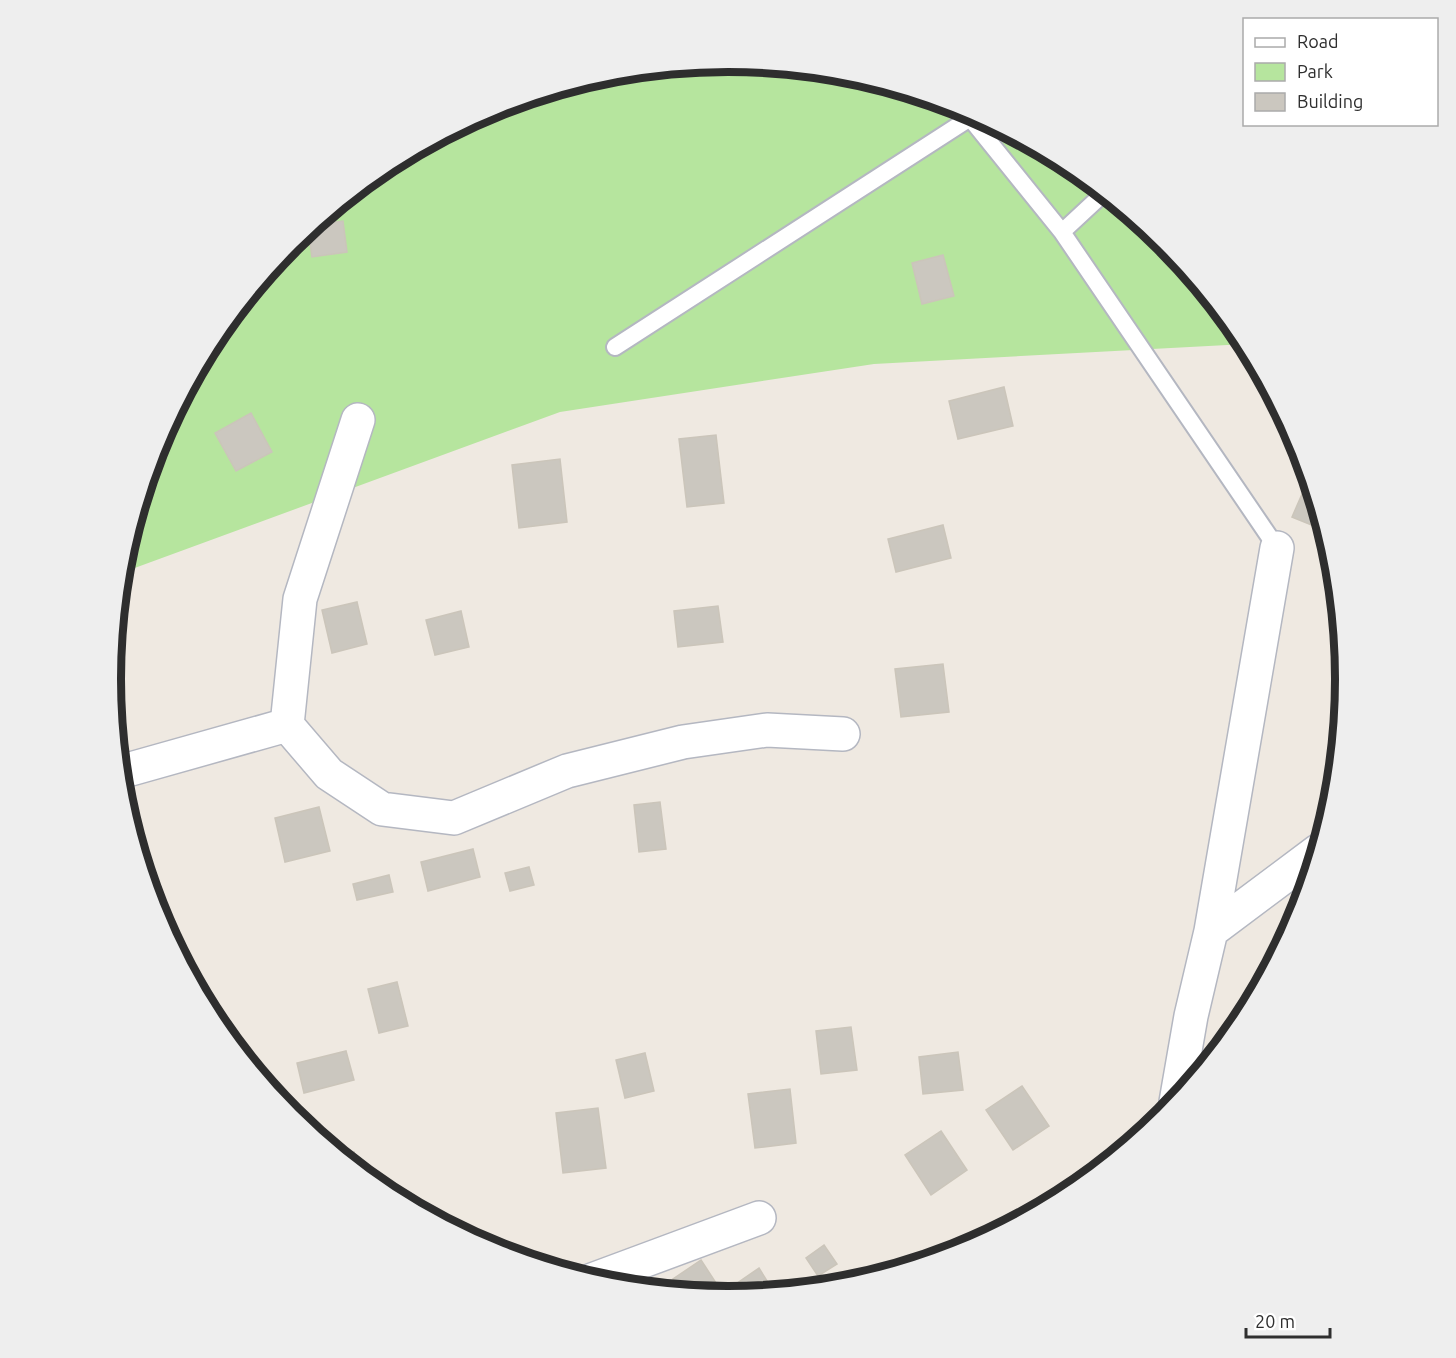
<svg xmlns="http://www.w3.org/2000/svg" width="1456" height="1358" font-family="Ubuntu,sans-serif">
	<style>
		.green { fill: #b6e59e }
		.building { fill: #cbc7bf; stroke: #cbc5ba; stroke-width: 1.5 }
		.lines { fill: none; stroke-linecap: round; stroke-linejoin: round }
		.service-casing { stroke: #b4b7c1; stroke-width: 20 }
		.minor-casing { stroke: #b4b7c1; stroke-width: 36 }
		.service { stroke: #fff; stroke-width: 16 }
		.minor { stroke: #fff; stroke-width: 33 }
		.rim { fill: none; stroke: #2e2e2e; stroke-width: 8 }
	</style>
	<rect width="100%" height="100%" fill="#efe9e1"/>
	<!-- green -->
	<path class="green" d="M 728,62 L 849,73 L 965,109 L 1071,166 L 1165,243 L 1246,344 L 874,364 L 560,412 L 121,573 L 122,558 L 158,442 L 215,336 L 292,242 L 385,165 L 492,108 L 608,73 Z"/>
	<!-- building -->
	<path class="building" d="M 343,221 L 347,252 L 312,257 L 308,228 L 313,225 Z
		M 943,255 L 954,296 L 922,304 L 912,263 Z
		M 1004,387 L 1013,426 L 958,439 L 949,401 Z
		M 251,413 L 272,452 L 236,471 L 215,433 Z
		M 716,435 L 724,503 L 687,507 L 679,439 Z
		M 560,459 L 567,522 L 519,528 L 512,465 Z
		M 1306,485 L 1312,487 L 1322,521 L 1319,528 L 1292,517 Z
		M 943,525 L 951,558 L 896,572 L 888,539 Z
		M 357,602 L 367,644 L 332,653 L 322,610 Z
		M 718,606 L 723,642 L 678,647 L 674,611 Z
		M 461,611 L 469,647 L 435,655 L 426,620 Z
		M 943,664 L 949,712 L 901,717 L 895,669 Z
		M 660,802 L 666,849 L 639,852 L 634,805 Z
		M 319,807 L 330,851 L 285,862 L 275,818 Z
		M 473,849 L 480,877 L 428,891 L 421,862 Z
		M 529,867 L 534,885 L 510,891 L 505,873 Z
		M 389,875 L 393,892 L 357,900 L 353,884 Z
		M 397,982 L 408,1026 L 379,1033 L 368,989 Z
		M 851,1027 L 857,1070 L 821,1074 L 816,1031 Z
		M 346,1051 L 354,1080 L 304,1093 L 297,1063 Z
		M 958,1052 L 963,1090 L 923,1094 L 919,1057 Z
		M 645,1053 L 654,1091 L 625,1098 L 616,1060 Z
		M 1022,1086 L 1049,1126 L 1013,1150 L 986,1110 Z
		M 790,1089 L 796,1143 L 755,1148 L 748,1094 Z
		M 598,1108 L 606,1168 L 563,1173 L 556,1113 Z
		M 941,1131 L 967,1170 L 931,1195 L 905,1155 Z
		M 354,1152 L 359,1171 L 340,1156 Z
		M 824,1245 L 837,1264 L 818,1276 L 806,1258 Z
		M 701,1260 L 718,1286 L 705,1294 L 682,1292 L 673,1279 Z
		M 759,1268 L 774,1292 L 739,1295 L 733,1286 Z"/>
	<g class="lines">
		<defs>
			<path id="service" d="M 1104,193 L 1062,232 L 1277,548
				M 615,347 L 970,118 L 1062,232"/>
			<path id="minor" d="M 287,725 L 300,599 L 358,420
				M 120,772 L 287,725 L 329,774 L 382,809 L 454,818 L 567,771 L 683,742 L 767,730 L 843,734
				M 1211,931 L 1318,851
				M 1176,1102 L 1191,1016 L 1211,931 L 1277,548
				M 592,1280 L 759,1218"/>
		</defs>
		<!-- service casing -->
		<use href="#service" class="service-casing"/>
		<!-- minor casing -->
		<use href="#minor" class="minor-casing"/>
		<!-- service -->
		<use href="#service" class="service"/>
		<!-- minor -->
		<use href="#minor" class="minor"/>
	</g>
	<!-- crop -->
	<path d="M0 0H1456V1358H0ZM121 679a607 607 0 1 1 1214 0a607 607 0 1 1-1214 0Z" fill="#eee" fill-rule="evenodd"/>
	<path class="rim" d="M121 679a607 607 0 1 1 1214 0a607 607 0 1 1-1214 0Z"/>
	<!-- legend -->
	<rect x="1243" y="18" width="195" height="108" fill="#ffffff" stroke="#ababab" stroke-width="1.5"/>
	<rect x="1255" y="38" width="30" height="9" fill="#ffffff" stroke="#ababab" stroke-width="1.5"/>
	<text x="1297" y="48" font-size="18" fill="#2e2e2e">Road</text>
	<rect x="1255" y="63" width="30" height="18" fill="#b6e59e" stroke="#ababab" stroke-width="1.5"/>
	<text x="1297" y="78" font-size="18" fill="#2e2e2e">Park</text>
	<rect x="1255" y="93" width="30" height="18" fill="#cbc7bf" stroke="#ababab" stroke-width="1.5"/>
	<text x="1297" y="108" font-size="18" fill="#2e2e2e">Building</text>
	<!-- scale -->
	<path d="M1246 1328v9h84v-9" fill="none" stroke="#2e2e2e" stroke-width="3"/>
	<text x="1255" y="1328" font-size="18" fill="#2e2e2e" stroke="#ffffff" stroke-width="4.5" paint-order="stroke">20 m</text>
</svg>
